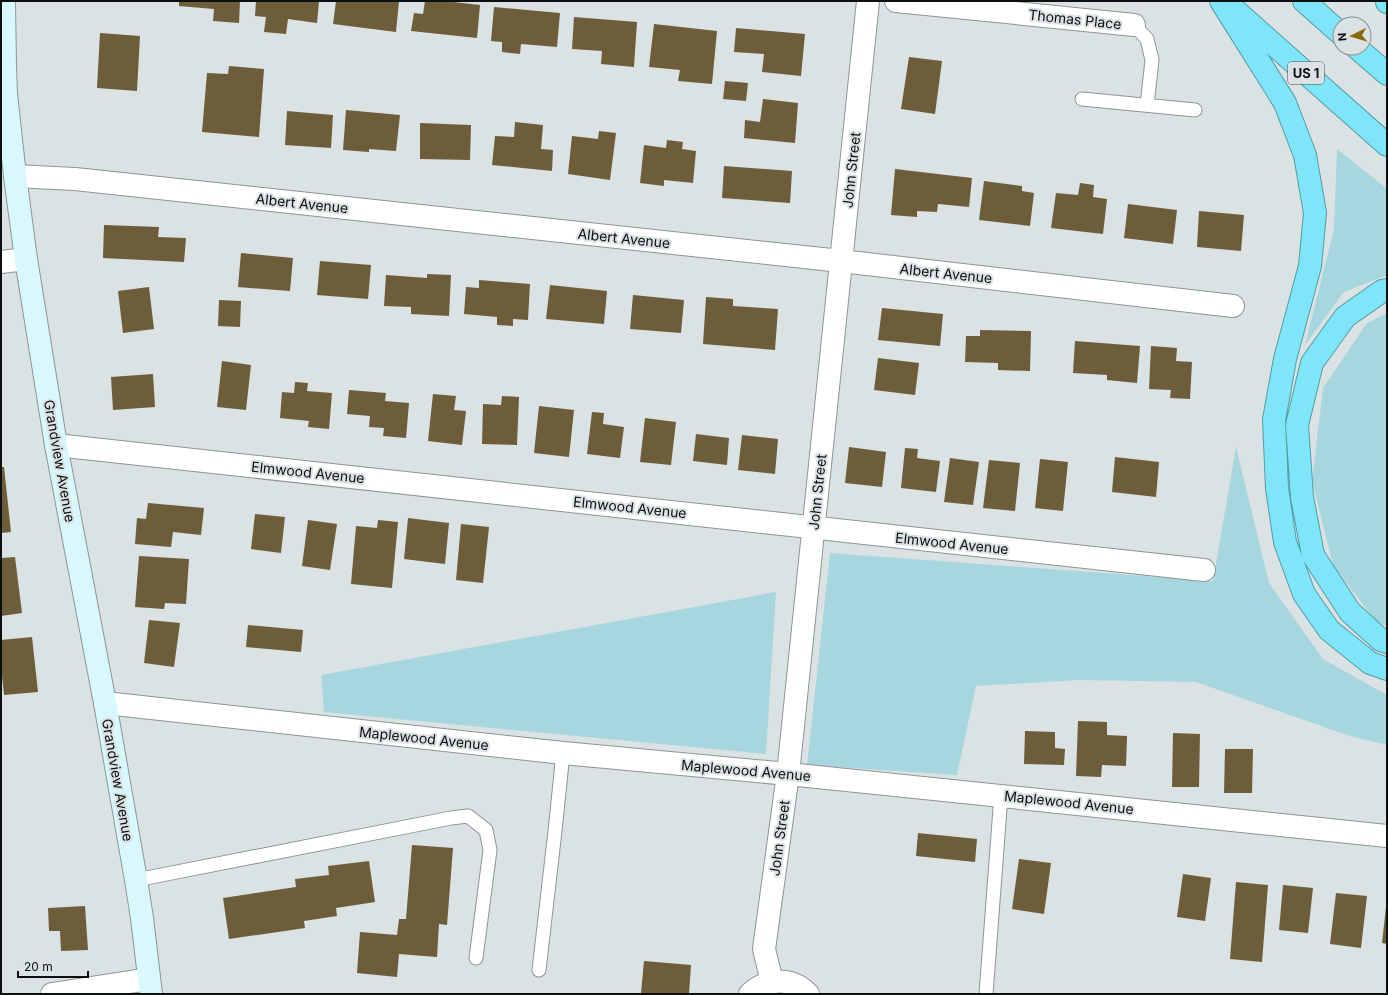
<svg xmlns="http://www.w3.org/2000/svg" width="1388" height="995" font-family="Inter,sans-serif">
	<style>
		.green { fill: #a7d6df }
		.building { fill: #6e5d3b }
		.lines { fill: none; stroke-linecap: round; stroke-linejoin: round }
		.lane-casing { stroke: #8d9596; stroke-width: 15 }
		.street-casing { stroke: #8d9596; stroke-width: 24 }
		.secondary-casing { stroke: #8d9596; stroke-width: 24 }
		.highway-casing { stroke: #569ba7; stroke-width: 24 }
		.lane { stroke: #fff; stroke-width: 13 }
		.street { stroke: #fff; stroke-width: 22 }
		.secondary { stroke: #d8f8fd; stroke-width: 22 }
		.highway { stroke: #7ee6f8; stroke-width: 22 }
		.labels { text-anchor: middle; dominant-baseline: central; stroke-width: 4; stroke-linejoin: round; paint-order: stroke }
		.shield { fill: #dae2e3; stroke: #4a4f4f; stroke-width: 1 }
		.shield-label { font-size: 13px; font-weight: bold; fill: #0d1010 }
		.street-label { font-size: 14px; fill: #0d1010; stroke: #dae2e3 }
	</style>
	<rect width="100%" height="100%" fill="#dae2e3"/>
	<!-- green -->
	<path class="green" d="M 1337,149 L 1387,189 L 1387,275 L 1344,292 L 1305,345 L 1334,229 Z
		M 1387,313 L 1387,626 L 1376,622 L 1333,565 L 1312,481 L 1323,388 L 1367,323 Z
		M 1236,447 L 1269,583 L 1323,659 L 1387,695 L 1387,745 L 1350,736 L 1196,682 L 1079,680 L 976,686 L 957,775 L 807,765 L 830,553 L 1213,581 Z
		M 776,592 L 766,754 L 324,712 L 321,675 Z"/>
	<!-- building -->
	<path class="building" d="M 179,1 L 240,1 L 239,23 L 213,21 L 214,9 L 179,6 Z
		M 256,1 L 319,1 L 317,23 L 288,19 L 286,34 L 264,32 L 266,17 L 255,16 Z
		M 336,1 L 399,1 L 396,32 L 333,24 Z
		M 425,1 L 445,1 L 480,5 L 477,38 L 411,31 L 414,13 L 423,14 Z
		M 494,7 L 560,13 L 557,47 L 521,44 L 520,54 L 502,52 L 502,42 L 491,41 Z
		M 574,17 L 637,22 L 634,67 L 601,64 L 602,51 L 572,49 Z
		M 654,24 L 717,31 L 712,84 L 678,81 L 680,70 L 649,67 Z
		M 736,28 L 805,34 L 801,76 L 762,72 L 764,54 L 734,52 Z
		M 100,33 L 140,36 L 137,91 L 97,88 Z
		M 909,57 L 942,61 L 935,114 L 901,109 Z
		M 229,66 L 264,69 L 259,137 L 202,132 L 207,73 L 228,74 Z
		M 725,81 L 748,83 L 746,101 L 723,99 Z
		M 763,99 L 798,103 L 795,143 L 744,138 L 745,120 L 760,122 Z
		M 346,110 L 400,115 L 396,151 L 369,149 L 369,152 L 343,150 Z
		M 287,111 L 333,115 L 331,148 L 285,145 Z
		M 515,122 L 543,125 L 541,149 L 553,150 L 552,171 L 492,165 L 495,136 L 514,137 Z
		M 420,123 L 471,125 L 470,160 L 420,159 Z
		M 599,131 L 616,133 L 610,180 L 568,174 L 572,136 L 598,139 Z
		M 667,140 L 683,142 L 682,149 L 696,151 L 693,183 L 664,180 L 664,186 L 640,183 L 644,145 L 666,148 Z
		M 724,166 L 792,171 L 790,203 L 722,198 Z
		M 895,169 L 972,178 L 969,207 L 938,204 L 937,212 L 917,211 L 917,217 L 891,215 Z
		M 984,181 L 1022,186 L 1022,191 L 1034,193 L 1030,226 L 979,220 Z
		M 1080,183 L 1094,185 L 1093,197 L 1107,199 L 1103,234 L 1051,228 L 1056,193 L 1078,195 Z
		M 1128,204 L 1177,210 L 1173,244 L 1124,238 Z
		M 1199,211 L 1244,215 L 1241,251 L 1197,247 Z
		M 104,225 L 159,227 L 158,237 L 186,238 L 184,262 L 103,258 Z
		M 241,253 L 293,258 L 290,291 L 238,287 Z
		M 320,261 L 371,265 L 368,299 L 317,295 Z
		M 427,274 L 451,275 L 449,316 L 411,314 L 411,307 L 384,306 L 386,275 L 427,278 Z
		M 479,280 L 530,284 L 528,320 L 513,319 L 513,326 L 497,325 L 497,317 L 464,314 L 466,287 L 479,288 Z
		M 550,285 L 607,291 L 604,324 L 546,319 Z
		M 149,287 L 154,329 L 123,333 L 118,291 Z
		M 633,295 L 684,300 L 681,333 L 630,329 Z
		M 706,297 L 733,299 L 733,306 L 778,309 L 775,350 L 703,344 Z
		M 219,300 L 241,301 L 240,327 L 218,326 Z
		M 882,308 L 943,314 L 940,346 L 878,340 Z
		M 980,330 L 1031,331 L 1030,371 L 998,370 L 998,363 L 965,362 L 966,336 L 980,336 Z
		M 1075,341 L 1140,346 L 1137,383 L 1107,380 L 1107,375 L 1073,373 Z
		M 1151,346 L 1177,348 L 1176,361 L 1192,362 L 1190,399 L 1170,398 L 1171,390 L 1149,389 Z
		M 878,358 L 919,363 L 915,395 L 874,390 Z
		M 222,361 L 251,365 L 246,410 L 217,407 Z
		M 153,374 L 155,407 L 113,410 L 111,377 Z
		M 295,382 L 308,383 L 307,391 L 332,393 L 329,429 L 308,427 L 309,421 L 280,418 L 282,392 L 294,393 Z
		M 349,390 L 386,393 L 385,401 L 409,403 L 406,438 L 383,436 L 384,428 L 369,427 L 370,416 L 347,414 Z
		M 433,394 L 456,396 L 454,410 L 466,411 L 462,445 L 428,441 Z
		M 502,396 L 519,397 L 517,445 L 482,444 L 483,404 L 501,405 Z
		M 539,406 L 574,410 L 569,457 L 534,453 Z
		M 592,412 L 604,413 L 603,424 L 624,427 L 620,458 L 587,454 Z
		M 645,418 L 676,422 L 671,465 L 640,462 Z
		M 696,434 L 729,438 L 727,465 L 693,461 Z
		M 742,435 L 778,439 L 775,474 L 738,470 Z
		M 849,447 L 886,452 L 882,487 L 845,483 Z
		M 905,448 L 918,449 L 917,458 L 940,461 L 936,492 L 901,488 Z
		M 1115,457 L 1159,462 L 1156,497 L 1112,492 Z
		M 950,458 L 979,462 L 973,505 L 944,502 Z
		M 1040,459 L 1068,462 L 1063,511 L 1035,508 Z
		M 989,460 L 1020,463 L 1015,511 L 983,508 Z
		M 1,467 L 4,467 L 11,532 L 1,533 Z
		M 148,503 L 204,508 L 201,535 L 173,532 L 171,547 L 135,544 L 137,518 L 146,519 Z
		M 255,514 L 285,517 L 281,553 L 251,549 Z
		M 408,518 L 449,523 L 445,564 L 404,559 Z
		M 308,520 L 337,524 L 330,570 L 302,566 Z
		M 378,520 L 398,522 L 392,588 L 351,584 L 356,526 L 377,528 Z
		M 461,524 L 489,527 L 483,583 L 456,580 Z
		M 139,556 L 189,559 L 186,604 L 165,603 L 164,609 L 135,607 Z
		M 15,557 L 22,613 L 1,616 L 1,558 Z
		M 149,620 L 180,623 L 174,667 L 144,663 Z
		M 248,625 L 303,630 L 301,652 L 246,647 Z
		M 32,637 L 38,692 L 4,695 L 1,667 L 1,640 Z
		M 1078,721 L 1107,722 L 1107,735 L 1127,736 L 1126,766 L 1102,765 L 1101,777 L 1076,776 Z
		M 1025,731 L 1055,732 L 1055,748 L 1065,749 L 1064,765 L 1024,764 Z
		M 1173,733 L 1200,734 L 1199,787 L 1172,787 Z
		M 1225,749 L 1253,749 L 1252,793 L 1224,793 Z
		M 918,833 L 977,839 L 975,862 L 916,856 Z
		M 412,845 L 453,848 L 447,925 L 439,924 L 437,957 L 399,954 L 397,977 L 357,973 L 360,932 L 397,935 L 399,919 L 406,919 Z
		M 1019,859 L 1051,863 L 1044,914 L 1012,909 Z
		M 369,861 L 375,902 L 336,908 L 337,916 L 304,921 L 305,928 L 229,939 L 223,898 L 296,887 L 295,879 L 329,875 L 328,866 Z
		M 1183,874 L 1211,878 L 1205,921 L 1177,917 Z
		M 1236,882 L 1268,885 L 1262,962 L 1230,959 Z
		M 1283,885 L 1313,888 L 1308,933 L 1279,930 Z
		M 1336,893 L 1367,896 L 1361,948 L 1330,944 Z
		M 85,906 L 88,950 L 61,951 L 60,931 L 49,931 L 48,908 Z
		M 1386,907 L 1387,907 L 1387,944 L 1382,943 Z
		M 644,961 L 691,965 L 689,994 L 641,993 Z"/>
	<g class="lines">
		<defs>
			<path id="lane" d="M 1134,25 L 1147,39 L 1152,60 L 1147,105
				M 1082,99 L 1195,110
				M 136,880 L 451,818 L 468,816 L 486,830 L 490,850 L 476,958
				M 539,970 L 555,831 L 563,753
				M 986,994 L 1001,795"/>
			<path id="street" d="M 896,1 L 1134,25
				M 15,176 L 75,179 L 841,261 L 1233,306
				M 1,262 L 26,259
				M 56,445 L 1204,570
				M 105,703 L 563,753 L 788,774 L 1387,836
				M 772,982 L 764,949 L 788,774 L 868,1
				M 52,994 L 149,979
				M 750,994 C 767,978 791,977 808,994"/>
			<path id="secondary" d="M 4,1 L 5,66 L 6,94 L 15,176 L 26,259 L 56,445 L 105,703 L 136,880 L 142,918 L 151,994"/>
			<path id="highway" d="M 1221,1 L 1285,103 L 1305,155 L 1315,213 L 1310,266 L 1285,359 L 1274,420 L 1277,488 L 1285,542 L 1304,594 L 1329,630 L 1370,663 L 1387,669
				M 1304,1 L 1340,33
				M 1387,1 L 1387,2
				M 1236,11 L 1387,145
				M 1357,48 L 1387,74
				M 1387,290 L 1382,291 L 1345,317 L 1312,363 L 1297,425 L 1302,497 L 1313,555 L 1350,612 L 1381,640 L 1387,642"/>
		</defs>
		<!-- lane casing -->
		<use href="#lane" class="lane-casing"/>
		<!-- street casing -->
		<use href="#street" class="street-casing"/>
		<!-- secondary casing -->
		<use href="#secondary" class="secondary-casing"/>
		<!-- highway casing -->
		<use href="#highway" class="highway-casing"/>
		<!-- lane -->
		<use href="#lane" class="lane"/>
		<!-- street -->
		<use href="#street" class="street"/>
		<!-- secondary -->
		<use href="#secondary" class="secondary"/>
		<!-- highway -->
		<use href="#highway" class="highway"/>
	</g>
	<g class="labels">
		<!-- shield labels -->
		<rect class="shield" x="1288" y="62" width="36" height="22" rx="3"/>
		<g class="shield-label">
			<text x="1306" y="73">US 1</text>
		</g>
		<!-- street labels -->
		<g class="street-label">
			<text transform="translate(1075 19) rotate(6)">Thomas Place</text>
			<text transform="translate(851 170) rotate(-84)">John Street</text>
			<text transform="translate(302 203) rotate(6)">Albert Avenue</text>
			<text transform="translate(624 238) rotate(6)">Albert Avenue</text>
			<text transform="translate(946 273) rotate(6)">Albert Avenue</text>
			<text transform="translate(60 461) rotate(80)">Grandview Avenue</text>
			<text transform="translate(308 472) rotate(6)">Elmwood Avenue</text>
			<text transform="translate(817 492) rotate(-84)">John Street</text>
			<text transform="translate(630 507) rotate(6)">Elmwood Avenue</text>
			<text transform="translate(952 543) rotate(6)">Elmwood Avenue</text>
			<text transform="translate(424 738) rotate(6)">Maplewood Avenue</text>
			<text transform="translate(746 770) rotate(5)">Maplewood Avenue</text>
			<text transform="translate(118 780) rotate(80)">Grandview Avenue</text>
			<text transform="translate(1069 802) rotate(6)">Maplewood Avenue</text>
			<text transform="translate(779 838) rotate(-82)">John Street</text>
		</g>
	</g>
	<!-- border -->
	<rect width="1388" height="995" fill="none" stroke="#0d1010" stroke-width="4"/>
	<!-- north arrow -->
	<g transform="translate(1352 36) rotate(265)"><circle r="19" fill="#dae2e3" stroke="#888e8f"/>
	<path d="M0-3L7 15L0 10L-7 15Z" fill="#8b6909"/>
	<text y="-6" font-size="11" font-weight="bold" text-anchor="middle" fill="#0d1010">N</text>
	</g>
	<!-- scale -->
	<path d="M18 971v6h70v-6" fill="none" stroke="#0d1010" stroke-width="2"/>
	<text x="24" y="971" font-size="12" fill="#0d1010" stroke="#dae2e3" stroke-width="3" paint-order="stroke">20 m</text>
</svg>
